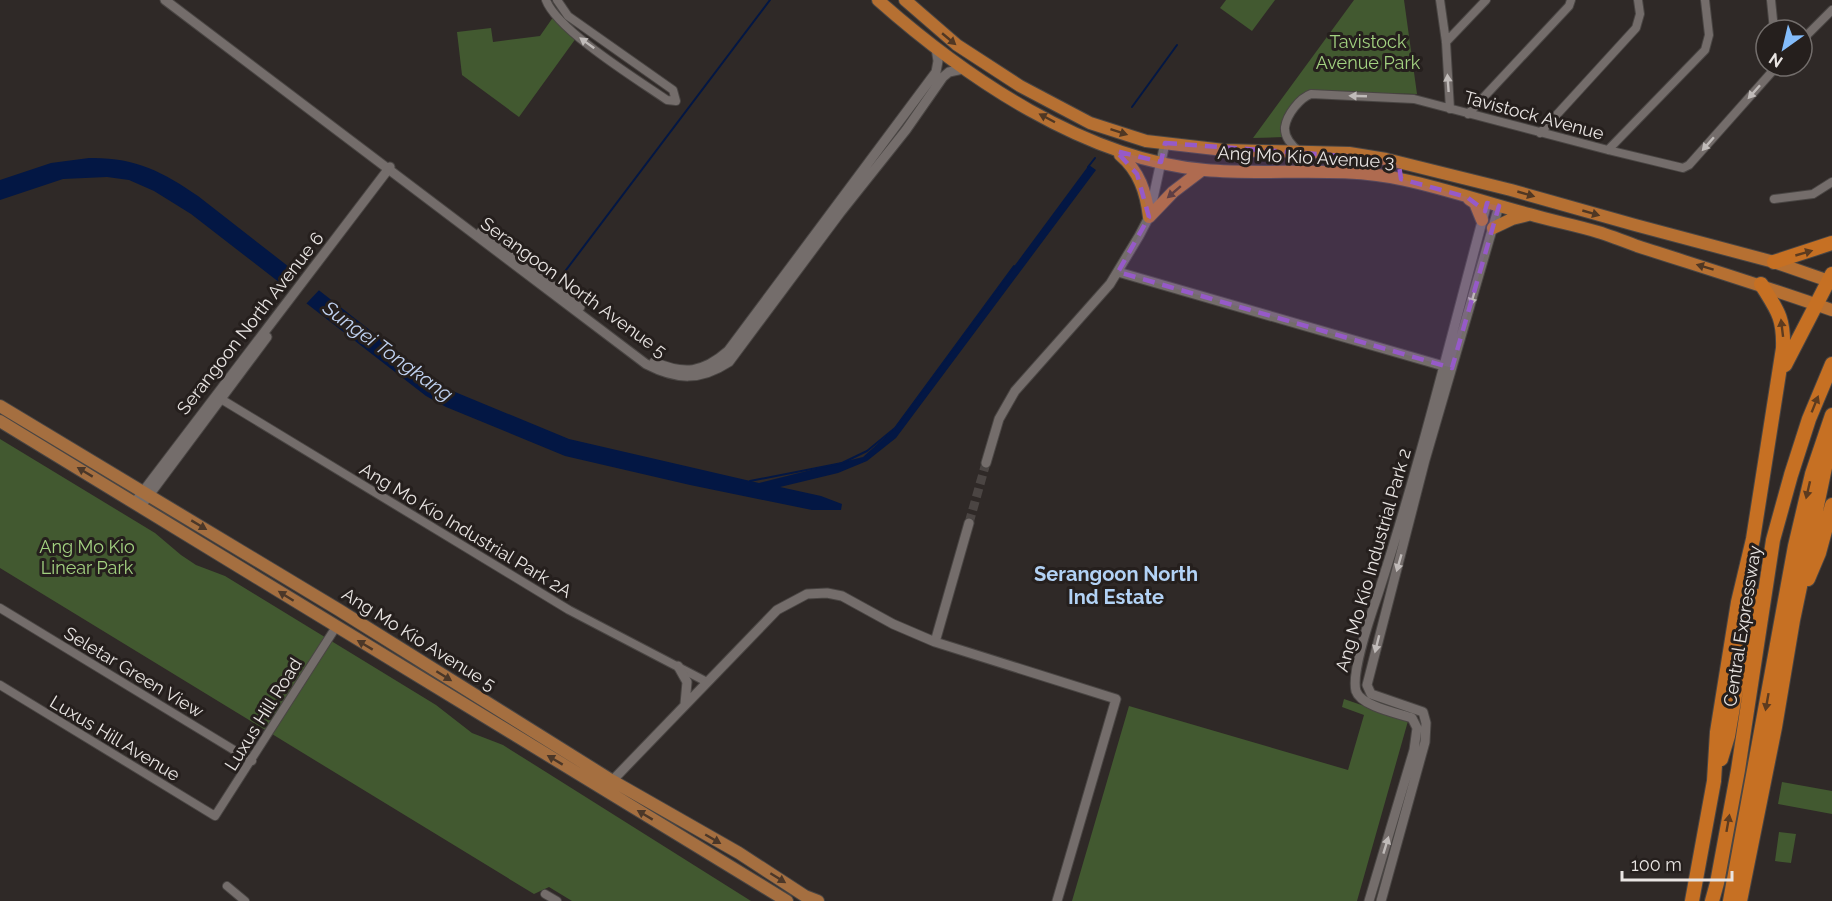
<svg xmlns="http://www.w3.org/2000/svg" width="1832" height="901" font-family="Raleway,sans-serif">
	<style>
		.green { fill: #425930 }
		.water { fill: #031744 }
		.pier { fill: #2f2927 }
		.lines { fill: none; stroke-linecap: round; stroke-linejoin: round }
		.stream { stroke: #031744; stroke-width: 2 }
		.tertiary-tunnel { stroke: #4b4543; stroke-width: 9; stroke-dasharray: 9 4.5; stroke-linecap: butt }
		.minor-casing { stroke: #494543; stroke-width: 10 }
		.tertiary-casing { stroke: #494543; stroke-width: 11 }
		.primary-casing { stroke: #494543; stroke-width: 14 }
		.trunk-casing { stroke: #494543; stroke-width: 14 }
		.motorway-casing { stroke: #494543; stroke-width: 16 }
		.minor { stroke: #746d6b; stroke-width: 8 }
		.tertiary { stroke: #746d6b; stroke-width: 9 }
		.primary { stroke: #a56f40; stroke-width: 12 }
		.trunk { stroke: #b67032; stroke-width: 12 }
		.motorway { stroke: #c67023; stroke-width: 14 }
		.oneway { fill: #503723 }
		.oneway2 { fill: #c0bbb9 }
		.oneway3 { fill: #5d3b1f }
		.oneway4 { fill: #4b3728 }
		.marked { fill: #965ac8; fill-opacity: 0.2; stroke: #965ac8; stroke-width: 4.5; stroke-dasharray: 12 8; stroke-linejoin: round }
		.labels { text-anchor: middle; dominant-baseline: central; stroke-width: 6; stroke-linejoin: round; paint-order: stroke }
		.park-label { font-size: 18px; fill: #a3d281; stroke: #251f1d }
		.street-label { font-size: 18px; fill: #e9e5e3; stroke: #251f1d }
		.water-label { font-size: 20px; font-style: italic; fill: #bfd1f0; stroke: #251f1d }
		.neighbourhood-label { font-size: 20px; font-weight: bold; fill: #b2d2f5; stroke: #251f1d }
	</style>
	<rect width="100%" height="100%" fill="#2f2927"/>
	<!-- green -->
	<path class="green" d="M 1226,0 L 1275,0 L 1252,31 L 1220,8 Z
		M 1354,0 L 1404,0 L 1417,94 L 1307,91 L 1282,122 L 1284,137 L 1253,138 Z
		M 556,13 L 579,34 L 519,117 L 462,75 L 457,32 L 491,28 L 493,42 L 540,36 Z
		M 0,439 L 155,533 L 181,555 L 196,565 L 225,576 L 436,705 L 472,733 L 503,745 L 751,901 L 572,901 L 549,887 L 534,894 L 0,568 Z
		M 1344,699 L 1408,721 L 1357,901 L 1072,901 L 1129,706 L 1348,770 L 1364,715 L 1342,707 Z
		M 1782,782 L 1832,791 L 1832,814 L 1778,804 Z
		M 1779,832 L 1796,834 L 1791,863 L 1775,861 Z"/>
	<!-- water -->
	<path class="water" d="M 89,158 C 134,157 162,171 198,196 L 443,387 L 569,439 L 759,483 L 863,457 L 893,430 L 1089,165 L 1096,170 L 896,438 L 867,461 L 838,473 L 780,487 L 821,496 L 842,504 L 841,510 L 812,510 L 690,485 L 565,456 L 446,407 L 426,396 L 191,214 L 154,191 L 129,180 L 107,177 L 63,179 L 0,200 L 0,180 L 51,163 Z"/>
	<!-- pier -->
	<path class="pier" d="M 298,269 L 321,288 L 305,305 L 284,288 Z"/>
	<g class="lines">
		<!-- stream -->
		<path class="stream" d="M 1132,107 L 1177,45
			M 1088,167 L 1095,158
			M 560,278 L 770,0
			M 750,481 L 842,463 L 867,451 L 895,428 L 1014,266"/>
		<!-- tertiary-tunnel -->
		<path class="tertiary-tunnel" d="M 969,523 L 986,463"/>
		<defs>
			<path id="minor" d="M 546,0 C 557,30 638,80 667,100 L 676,101 L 673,90 L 568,16 L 557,0
				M 1440,0 L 1446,42 L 1450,109
				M 1771,0 L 1774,30
				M 1802,40 L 1832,10
				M 1446,42 L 1486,0
				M 1468,114 L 1569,6 L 1571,0
				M 1540,133 L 1636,28 L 1640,14 L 1638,0
				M 1608,150 L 1705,50 L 1709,35 L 1705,0
				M 1299,151 C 1292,146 1284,137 1285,127 C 1287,114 1300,98 1311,94 L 1414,99 L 1608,150 L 1683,168 L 1689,165 L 1777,66
				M 1774,199 L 1813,194 L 1832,182
				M 216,396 L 569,610 L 707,682
				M 0,608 L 252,761
				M 0,685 L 215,816 L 336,627
				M 227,886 L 245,901
				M 545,894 L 557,901"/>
			<path id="tertiary" d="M 165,0 L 646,364 C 677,380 700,381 729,362 L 840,213 L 906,130 L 943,77 L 949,72 L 963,69
				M 481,232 L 580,307
				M 1118,272 L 1447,367
				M 654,362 C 684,375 703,373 728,351 L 936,72 L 938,61 L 936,48
				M 986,463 L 999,419 L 1015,391 L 1110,284 L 1139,236 L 1149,217 L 1165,143
				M 135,502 L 390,167
				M 141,506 L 267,337
				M 935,642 L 969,523
				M 678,666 L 687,682 L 685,704
				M 609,784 L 777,610 L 807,594 L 827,593 L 842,596 L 893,624 L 935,642 L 1116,699 L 1057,901
				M 1369,901 L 1414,750 L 1417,728 L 1412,718 C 1397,713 1361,706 1356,691 C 1351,673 1371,614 1378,594 C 1420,465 1452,333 1487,203
				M 1381,901 L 1425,742 L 1426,723 L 1423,712 L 1371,694 L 1367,685 L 1425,460 L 1499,206"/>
			<path id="primary" d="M 0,406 L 339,610 L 611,780 L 739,853 L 805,896 L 818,901
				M 0,421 L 787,901"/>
			<path id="trunk" d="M 878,0 C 966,78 1085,159 1205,170 C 1271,176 1340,165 1405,180 C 1447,189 1487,203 1529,214 C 1552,221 1575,225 1598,232 C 1611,236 1624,241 1637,246 C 1702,267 1767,287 1832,310
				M 905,0 L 957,45 L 1020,86 L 1090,123 L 1146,141 L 1224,150 L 1349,153 L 1386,159 L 1511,190 L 1635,225 L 1774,262 L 1832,282
				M 1120,155 C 1139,171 1146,192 1149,217
				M 1469,199 L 1475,203 L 1482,220
				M 1149,217 L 1173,192 L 1202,170
				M 1493,228 L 1512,219 L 1528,215"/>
			<path id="motorway" d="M 1774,262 L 1832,243
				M 1785,365 L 1832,274
				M 1808,579 L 1819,553 L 1832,505
				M 1721,759 L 1728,736 L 1745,638 L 1757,596
				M 1692,901 L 1714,781 L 1717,732 L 1738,602 L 1753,539 L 1783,348 C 1784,317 1777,310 1761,284
				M 1712,901 L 1717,883 L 1738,770 L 1773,540 L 1791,475 L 1809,419 L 1832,364
				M 1730,901 L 1795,546 L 1812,474 L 1832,415
				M 1740,901 L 1775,727 L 1793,620 L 1827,458 L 1832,444"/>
		</defs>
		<!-- minor casing -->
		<use href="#minor" class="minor-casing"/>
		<!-- tertiary casing -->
		<use href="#tertiary" class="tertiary-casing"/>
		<!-- primary casing -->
		<use href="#primary" class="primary-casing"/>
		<!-- trunk casing -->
		<use href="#trunk" class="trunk-casing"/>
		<!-- motorway casing -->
		<use href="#motorway" class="motorway-casing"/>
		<!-- minor -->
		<use href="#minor" class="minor"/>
		<!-- tertiary -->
		<use href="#tertiary" class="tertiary"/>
		<!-- primary -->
		<use href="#primary" class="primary"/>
		<!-- trunk -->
		<use href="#trunk" class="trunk"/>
		<!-- motorway -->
		<use href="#motorway" class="motorway"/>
	</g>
	<!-- one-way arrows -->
	<defs><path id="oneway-solid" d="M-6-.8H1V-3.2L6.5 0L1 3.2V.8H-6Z" transform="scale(1.5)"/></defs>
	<g class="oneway">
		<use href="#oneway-solid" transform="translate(949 39) rotate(40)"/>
		<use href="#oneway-solid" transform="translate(1047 118) rotate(-152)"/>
		<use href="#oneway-solid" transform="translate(1119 132) rotate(18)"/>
		<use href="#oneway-solid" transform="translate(1174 192) rotate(139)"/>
		<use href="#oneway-solid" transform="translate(1526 194) rotate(16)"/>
		<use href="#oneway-solid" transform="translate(1591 213) rotate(16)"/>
		<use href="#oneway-solid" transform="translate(1705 267) rotate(-163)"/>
	</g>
	<g class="oneway2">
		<use href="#oneway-solid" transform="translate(587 43) rotate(-144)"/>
		<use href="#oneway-solid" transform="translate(1448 83) rotate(-94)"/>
		<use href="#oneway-solid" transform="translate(1754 92) rotate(132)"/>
		<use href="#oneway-solid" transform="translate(1358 96) rotate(-178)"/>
		<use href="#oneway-solid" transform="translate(1708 144) rotate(131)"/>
		<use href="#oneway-solid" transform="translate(1473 297) rotate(106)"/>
		<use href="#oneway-solid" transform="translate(1399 563) rotate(106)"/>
		<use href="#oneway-solid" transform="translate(1377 644) rotate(104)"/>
		<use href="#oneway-solid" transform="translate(1386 845) rotate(-73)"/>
	</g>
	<g class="oneway3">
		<use href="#oneway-solid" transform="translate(1804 253) rotate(-16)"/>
		<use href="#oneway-solid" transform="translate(1782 328) rotate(-97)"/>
		<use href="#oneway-solid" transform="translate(1815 404) rotate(-68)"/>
		<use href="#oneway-solid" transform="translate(1808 490) rotate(103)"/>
		<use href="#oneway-solid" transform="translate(1767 702) rotate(100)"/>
		<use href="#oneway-solid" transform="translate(1728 823) rotate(-80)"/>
	</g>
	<g class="oneway4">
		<use href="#oneway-solid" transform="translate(85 472) rotate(-149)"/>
		<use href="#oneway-solid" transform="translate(199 525) rotate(31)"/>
		<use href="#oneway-solid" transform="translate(286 596) rotate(-148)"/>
		<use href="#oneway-solid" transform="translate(365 645) rotate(-149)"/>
		<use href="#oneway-solid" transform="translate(444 676) rotate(32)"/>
		<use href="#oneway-solid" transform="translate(555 760) rotate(-149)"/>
		<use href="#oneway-solid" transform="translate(645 815) rotate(-149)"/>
		<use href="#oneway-solid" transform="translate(713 839) rotate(30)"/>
		<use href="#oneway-solid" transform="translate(778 878) rotate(32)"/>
	</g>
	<!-- marked area -->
	<path class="marked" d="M 1165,143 L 1386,159 L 1399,165 L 1401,179 L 1467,197 L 1485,211 L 1487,203 L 1499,206 L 1452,368 L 1118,272 L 1149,217 L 1137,174 L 1116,151 L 1161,162 Z"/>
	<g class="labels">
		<!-- park labels -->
		<g class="park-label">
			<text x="1368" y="41">Tavistock<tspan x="1368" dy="21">Avenue Park</tspan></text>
			<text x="87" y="546">Ang Mo Kio<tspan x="87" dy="21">Linear Park</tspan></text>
		</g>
		<!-- street labels -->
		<g class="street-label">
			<text transform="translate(1534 115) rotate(15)">Tavistock Avenue</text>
			<text transform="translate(1306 157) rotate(3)">Ang Mo Kio Avenue 3</text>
			<text transform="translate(574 287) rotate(36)">Serangoon North Avenue 5</text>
			<text transform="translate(250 323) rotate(-52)">Serangoon North Avenue 6</text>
			<text transform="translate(466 530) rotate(31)">Ang Mo Kio Industrial Park 2A</text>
			<text transform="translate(1373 560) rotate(-74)">Ang Mo Kio Industrial Park 2</text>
			<text transform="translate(1742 626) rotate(-81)">Central Expressway</text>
			<text transform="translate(419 639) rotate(32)">Ang Mo Kio Avenue 5</text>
			<text transform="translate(134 672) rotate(31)">Seletar Green View</text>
			<text transform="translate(263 714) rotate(-58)">Luxus Hill Road</text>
			<text transform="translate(115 738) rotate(31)">Luxus Hill Avenue</text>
		</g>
		<!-- water labels -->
		<g class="water-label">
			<text transform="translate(388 351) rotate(36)">Sungei Tongkang</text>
		</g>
		<!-- neighbourhood labels -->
		<g class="neighbourhood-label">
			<text x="1116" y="574">Serangoon North<tspan x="1116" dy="23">Ind Estate</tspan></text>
		</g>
	</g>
	<!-- north arrow -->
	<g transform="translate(1784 48) rotate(214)"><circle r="28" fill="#251f1d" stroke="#736e6c" stroke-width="1.5"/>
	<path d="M0-4.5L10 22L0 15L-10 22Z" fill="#83bcfb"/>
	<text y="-9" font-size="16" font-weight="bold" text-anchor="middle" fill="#e9e5e3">N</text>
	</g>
	<!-- scale -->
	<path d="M1622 871v9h110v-9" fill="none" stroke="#e9e5e3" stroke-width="3"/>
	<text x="1631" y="871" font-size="18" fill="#e9e5e3" stroke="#251f1d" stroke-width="4.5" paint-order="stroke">100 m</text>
</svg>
